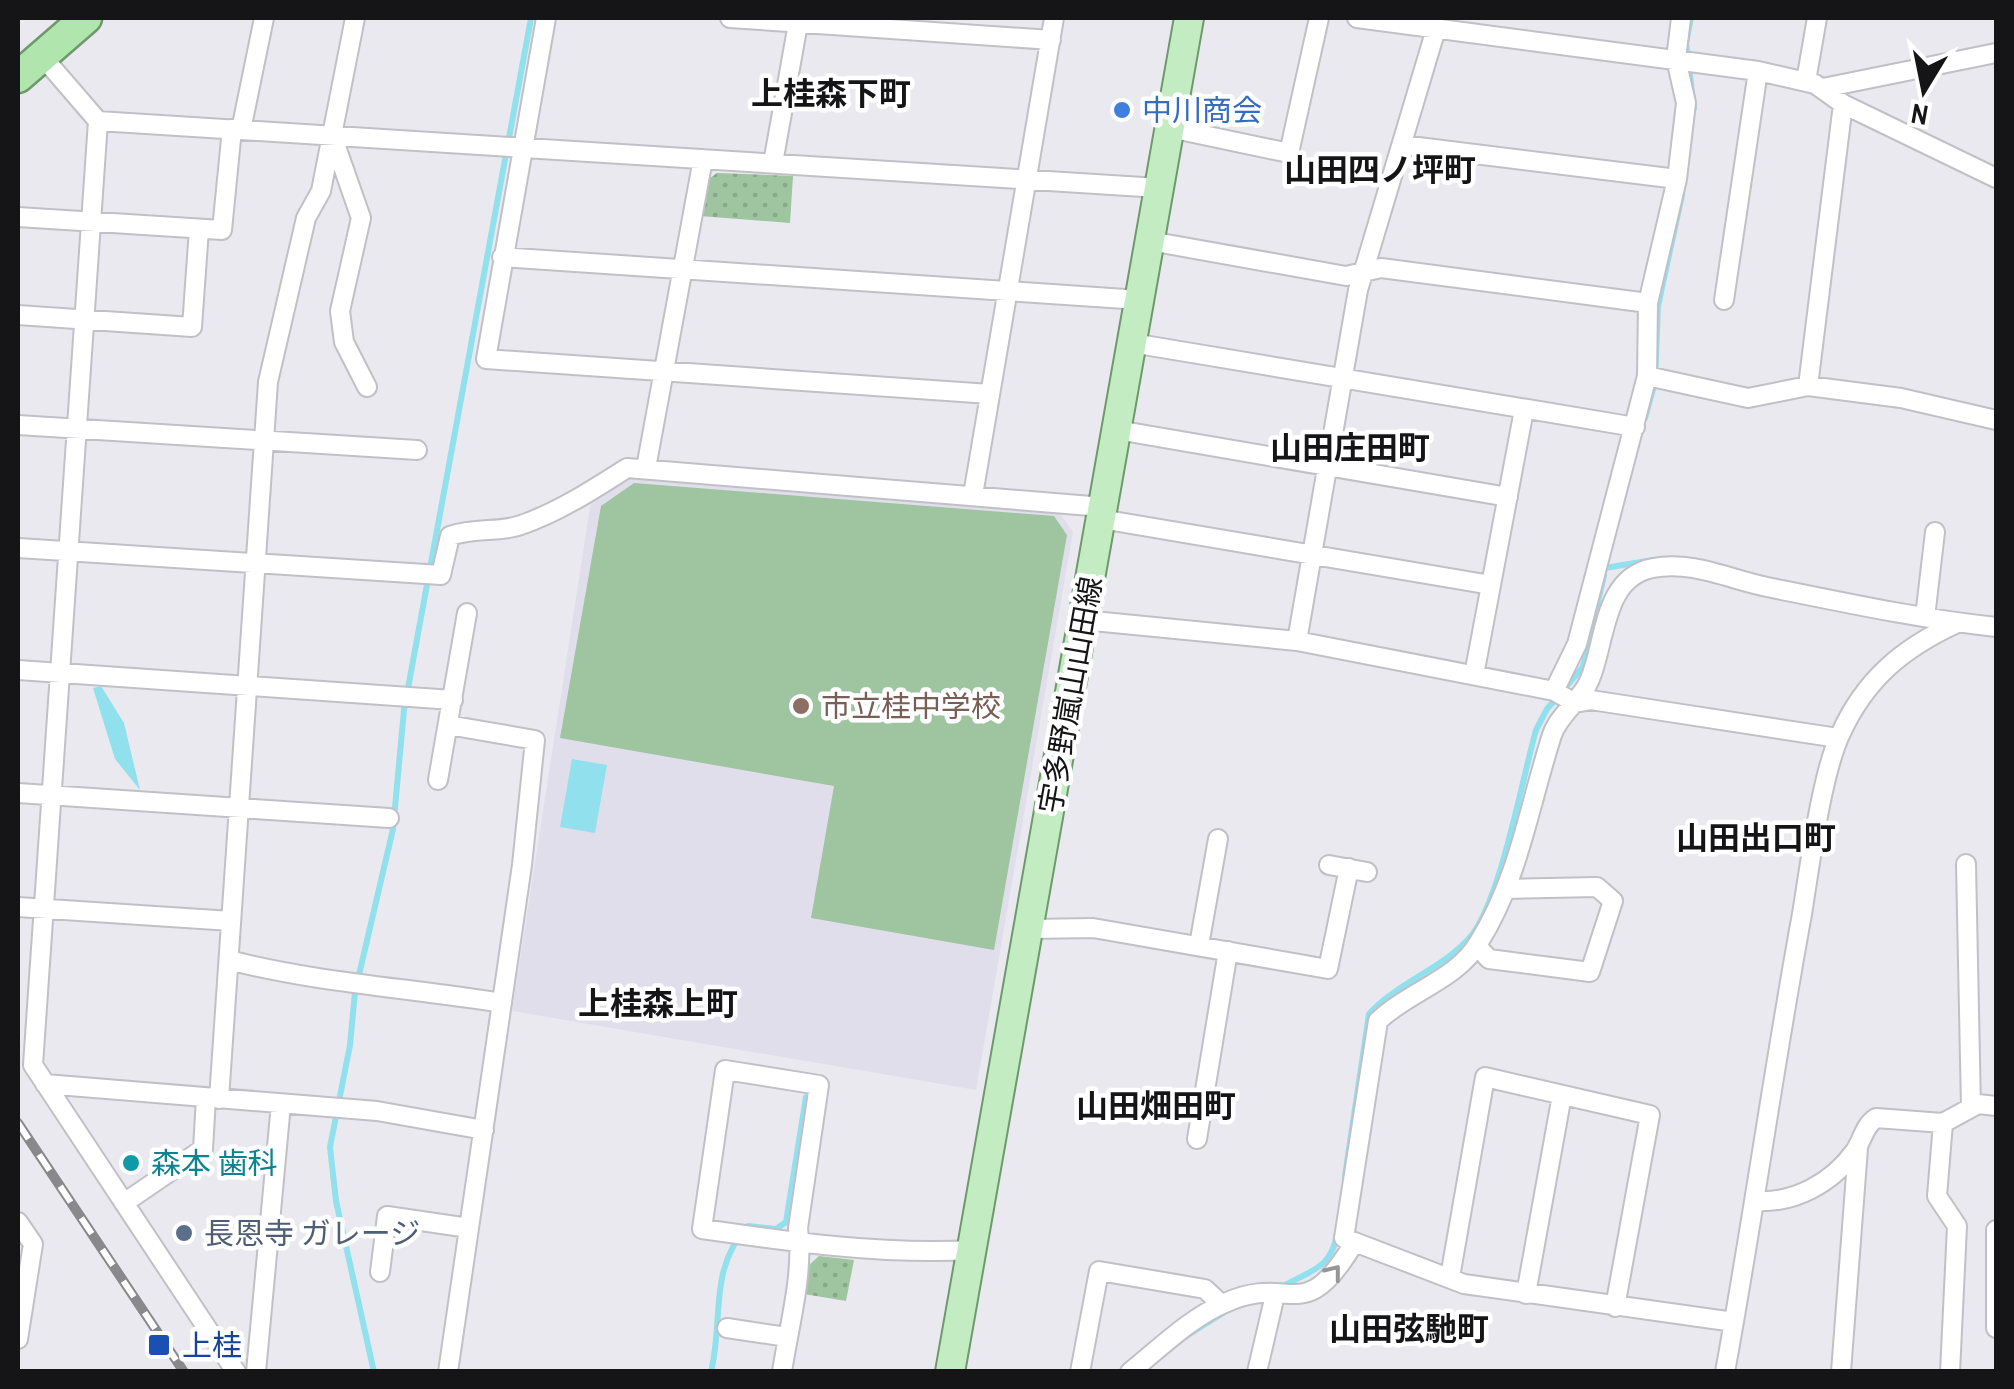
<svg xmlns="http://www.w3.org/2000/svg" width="2014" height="1389" font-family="'Archivo Narrow','Noto Sans JP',sans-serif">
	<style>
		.built { fill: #e1deec }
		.grass { fill: url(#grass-dots) }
		.garden { fill: #9ec4a0 }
		.water { fill: #91e0ed }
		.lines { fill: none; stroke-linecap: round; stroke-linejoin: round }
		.stream { stroke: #91e0ed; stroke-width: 6 }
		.minor-casing { stroke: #c1c0c6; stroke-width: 22 }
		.primary-casing { stroke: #6d996c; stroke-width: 32 }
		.trunk-casing { stroke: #6d996c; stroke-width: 35 }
		.minor { stroke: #fff; stroke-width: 18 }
		.primary { stroke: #c4ecc2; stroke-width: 28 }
		.trunk { stroke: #b0e6ae; stroke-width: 30 }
		.rail-casing { stroke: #89898d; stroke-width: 10 }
		.rail { stroke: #fff; stroke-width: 6; stroke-dasharray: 19; stroke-linecap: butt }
		.oneway { stroke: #969697 }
		.shop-dot { fill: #3f7fe0; stroke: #fff; stroke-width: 4 }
		.education-dot { fill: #8d6e63; stroke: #fff; stroke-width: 4 }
		.culture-dot { fill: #0f9aa8; stroke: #fff; stroke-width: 4 }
		.service-dot { fill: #5c6f8a; stroke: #fff; stroke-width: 4 }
		.transit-dot { fill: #1a4fb4; stroke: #fff; stroke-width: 4 }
		.labels { text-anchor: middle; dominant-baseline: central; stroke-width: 9; stroke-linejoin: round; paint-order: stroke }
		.shop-label { font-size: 30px; fill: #366cbe; stroke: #fff; text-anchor: start }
		.street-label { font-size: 30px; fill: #151517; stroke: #fff }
		.education-label { font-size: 30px; fill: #785e54; stroke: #fff; text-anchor: start }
		.culture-label { font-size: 30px; fill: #0d838f; stroke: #fff; text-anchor: start }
		.service-label { font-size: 30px; fill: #4e5e75; stroke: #fff; text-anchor: start }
		.transit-label { font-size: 30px; fill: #164399; stroke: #fff; text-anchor: start }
		.neighbourhood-label { font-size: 32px; font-weight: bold; fill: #151517; stroke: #fff }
	</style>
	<defs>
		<pattern id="grass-dots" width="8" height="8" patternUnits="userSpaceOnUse" patternTransform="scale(2.5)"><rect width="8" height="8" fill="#9ec4a0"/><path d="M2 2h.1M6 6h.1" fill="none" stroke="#87a889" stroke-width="1.8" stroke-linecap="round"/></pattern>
	</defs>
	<rect width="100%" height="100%" fill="#eae9ef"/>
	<!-- built -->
	<path class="built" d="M 625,478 L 1059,512 L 1073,532 L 976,1090 L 512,1011 L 591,501 Z"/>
	<!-- grass -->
	<path class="grass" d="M 717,173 L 793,176 L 790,223 L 700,216 L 706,181 Z
		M 819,1256 L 854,1260 L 846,1301 L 804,1294 L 809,1265 Z"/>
	<!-- garden -->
	<path class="garden" d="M 634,483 L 1054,516 L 1067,535 L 994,950 L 811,918 L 834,786 L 560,738 L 601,506 Z"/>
	<!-- water -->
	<path class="water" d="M 101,686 L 124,723 L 140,790 L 115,759 L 93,688 Z
		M 572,759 L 607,765 L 595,833 L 560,827 Z"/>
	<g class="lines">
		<!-- stream -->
		<path class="stream" d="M 1691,18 L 1686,43 L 1694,108
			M 1645,418 L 1655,382 L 1658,306 L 1682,195
			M 1605,568 L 1653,560
			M 1345,1176 L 1369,1014 C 1399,981 1444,969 1472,935 C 1501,897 1522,780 1536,730 L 1547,709 L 1583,667 L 1604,575
			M 1279,1289 C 1306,1271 1332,1271 1337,1233
			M 1183,1338 L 1223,1313
			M 374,1372 L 336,1201 L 330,1147 L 350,1045 L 355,992 L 393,829 L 404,710 L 531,18
			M 711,1372 C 724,1319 708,1269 748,1226 L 776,1229 L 786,1222 L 806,1097"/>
		<defs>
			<path id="minor" d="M 546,18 L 486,359 L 990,394
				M 730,18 L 1051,40
				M 1357,18 L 1758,71 L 1815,84 L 1843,104 L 1996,178
				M 42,56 L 98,121 L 1159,188
				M 1806,81 L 1817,18
				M 1823,88 L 1996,53
				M 98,121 L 33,1065 L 236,1372
				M 1170,128 L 1289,153 L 1319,18
				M 241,130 L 264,18
				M 334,141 L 361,218 L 340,311 L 344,342 L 367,387
				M 1402,145 L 1677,179
				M 773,163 L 799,18
				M 18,217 L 222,230 L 232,129
				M 1150,241 L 1346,276 L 1381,268 L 1648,303
				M 502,257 L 1140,300
				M 1724,300 L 1758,71
				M 18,315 L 192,327 L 199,229
				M 1132,343 L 1635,427
				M 1647,376 L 1748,398 L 1808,386 L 1901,398 L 1996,420
				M 1808,386 L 1843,104
				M 18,425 L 417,450
				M 1117,430 L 1508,497
				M 646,468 L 703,159
				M 973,495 L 1054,18
				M 1101,519 L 1491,585
				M 18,548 L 441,575 L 450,536 C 476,527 499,533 521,525 C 559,512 594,489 627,468 L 1103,507
				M 1925,617 L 1935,532
				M 1083,620 L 1297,641 L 1554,691 L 1575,703 L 1591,700 L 1838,738
				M 1297,641 L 1358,290 L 1436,29
				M 18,670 L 453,700
				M 1474,675 L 1524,410
				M 1554,691 L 1577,644 L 1647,376 L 1648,303 L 1677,179 L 1686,103 L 1676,59 L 1681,18
				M 438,780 L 467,613
				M 18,793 L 389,818
				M 1966,864 L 1971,1108
				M 1329,865 L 1367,872
				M 18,907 L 231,921
				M 1029,929 L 1093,928 L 1328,969 L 1349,868
				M 1199,945 L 1218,839
				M 1477,946 L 1489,959 L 1590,972 L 1613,901 L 1597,887 L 1507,889
				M 229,960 C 318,983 411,988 502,1003
				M 45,1084 L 377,1111 L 484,1130
				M 219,1099 L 268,382 L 306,218 L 321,191 L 355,18
				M 1943,1123 L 1937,1196 L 1957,1226 L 1950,1372
				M 1197,1139 L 1228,951
				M 1754,1201 C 1794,1204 1832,1183 1855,1151 C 1863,1139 1864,1126 1876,1118 L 1943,1123 L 1978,1104 L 1996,1106
				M 124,1203 L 203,1149 L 206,1098
				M 18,1222 L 33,1244 L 18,1339
				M 1996,1230 L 1996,1328
				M 380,1272 L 387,1216 L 469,1228
				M 1450,1277 L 1485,1077 L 1650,1115 L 1615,1307
				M 1526,1294 L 1562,1095
				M 1734,1322 L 1464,1284 L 1344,1238 L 1378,1021 C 1409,991 1457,980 1479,942 C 1519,878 1529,806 1552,735 C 1559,714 1582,700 1590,679 C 1606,641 1603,577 1653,568 C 1693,560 1733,581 1772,588 C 1846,603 1921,619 1996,627
				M 727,1328 L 787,1337
				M 256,1372 L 281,1104
				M 448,1372 L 522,865 L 535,740 L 448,725
				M 782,1372 C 789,1325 804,1274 798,1228 L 819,1085 L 725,1070 L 702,1229 C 792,1242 882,1255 973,1250
				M 1080,1372 L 1099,1271 L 1205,1289 L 1221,1304
				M 1130,1372 C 1160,1348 1190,1318 1225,1303 C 1292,1272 1302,1330 1354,1243
				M 1257,1372 L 1275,1295
				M 1725,1372 C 1753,1219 1774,1066 1802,914 C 1810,865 1821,777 1840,735 C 1865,679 1903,648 1957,623
				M 1841,1372 L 1858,1148"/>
			<path id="primary" d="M 950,1372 L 1189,18"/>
			<path id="trunk" d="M 18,77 L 86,18"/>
		</defs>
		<!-- minor casing -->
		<use href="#minor" class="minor-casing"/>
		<!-- primary casing -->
		<use href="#primary" class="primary-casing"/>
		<!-- trunk casing -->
		<use href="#trunk" class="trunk-casing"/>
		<!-- minor -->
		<use href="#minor" class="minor"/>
		<!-- primary -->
		<use href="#primary" class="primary"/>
		<!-- trunk -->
		<use href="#trunk" class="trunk"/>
		<defs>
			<path id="rail" d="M 18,1123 L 184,1372"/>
		</defs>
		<!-- rail casing -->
		<use href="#rail" class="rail-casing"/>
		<!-- rail -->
		<use href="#rail" class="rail"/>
	</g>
	<!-- one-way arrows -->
	<defs><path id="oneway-chevron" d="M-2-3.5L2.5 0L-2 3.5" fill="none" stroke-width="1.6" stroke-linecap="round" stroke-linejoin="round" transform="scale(2.5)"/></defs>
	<use class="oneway" href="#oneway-chevron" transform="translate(1334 1272) rotate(-52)"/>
	<!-- markers -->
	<circle class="shop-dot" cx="1122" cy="110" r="10"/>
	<circle class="education-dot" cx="801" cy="706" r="10"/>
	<circle class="culture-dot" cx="131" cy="1163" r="10"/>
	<circle class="service-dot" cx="184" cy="1233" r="10"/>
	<rect class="transit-dot" x="147" y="1333" width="24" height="24" rx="5"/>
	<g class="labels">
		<!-- shop labels -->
		<g class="shop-label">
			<text x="1142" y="110">中川商会</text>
		</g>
		<!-- street labels -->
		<g class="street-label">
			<text transform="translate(1070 695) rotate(-80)">宇多野嵐山山田線</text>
		</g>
		<!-- education labels -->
		<g class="education-label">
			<text x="821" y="706">市立桂中学校</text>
		</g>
		<!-- culture labels -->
		<g class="culture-label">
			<text x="151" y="1163">森本 歯科</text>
		</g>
		<!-- service labels -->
		<g class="service-label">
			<text x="204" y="1233">長恩寺 ガレージ</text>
		</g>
		<!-- transit labels -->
		<g class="transit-label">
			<text x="182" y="1345">上桂</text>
		</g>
		<!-- neighbourhood labels -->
		<g class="neighbourhood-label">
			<text x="831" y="93">上桂森下町</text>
			<text x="1380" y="169">山田四ノ坪町</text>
			<text x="1350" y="447">山田庄田町</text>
			<text x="1756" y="837">山田出口町</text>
			<text x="658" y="1003">上桂森上町</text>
			<text x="1156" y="1105">山田畑田町</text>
			<text x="1409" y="1328">山田弦馳町</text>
		</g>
	</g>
	<!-- border -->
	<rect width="2014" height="1389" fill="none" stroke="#151517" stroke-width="40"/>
	<!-- north arrow -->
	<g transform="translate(1924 90) rotate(190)" stroke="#ffffff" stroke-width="8" paint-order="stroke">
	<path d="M0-8L18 38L0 25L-18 38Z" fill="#151517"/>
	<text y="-15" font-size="28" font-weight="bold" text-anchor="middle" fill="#151517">N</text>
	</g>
</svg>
